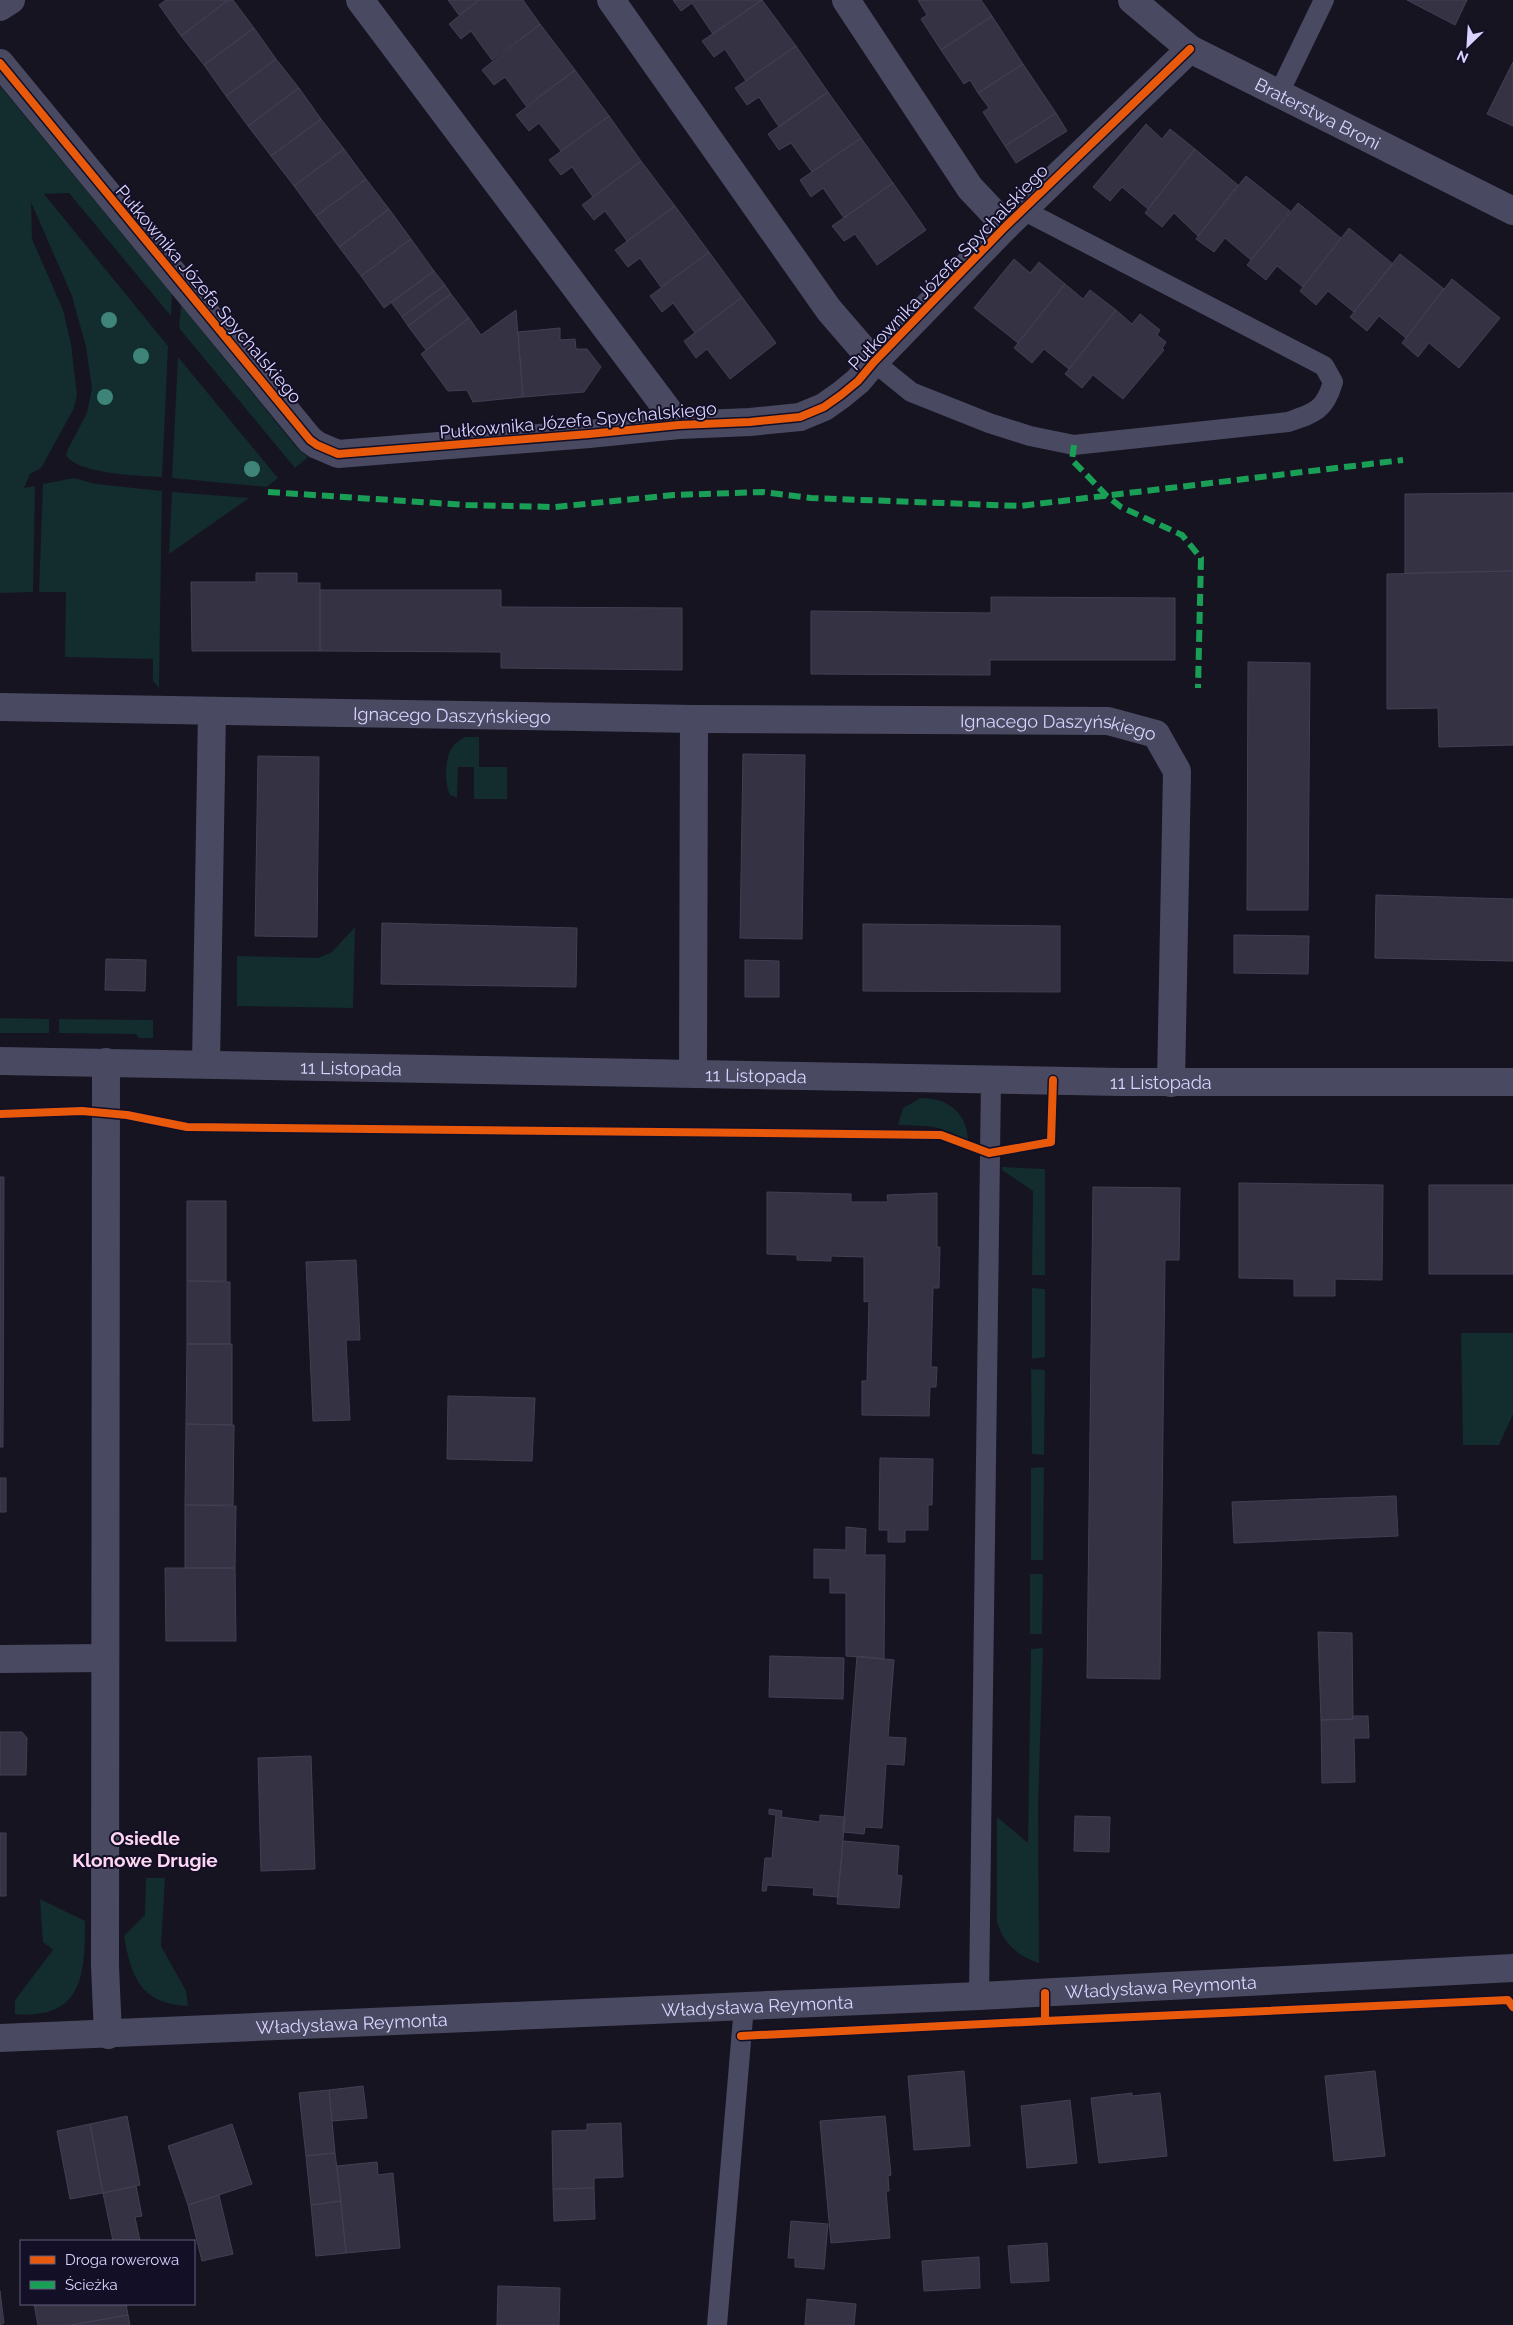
<svg xmlns="http://www.w3.org/2000/svg" width="1513" height="2325" font-family="Raleway,sans-serif">
	<style>
		.green { fill: #132c2d }
		.building { fill: #343243; stroke: #433f54 }
		.lines { fill: none; stroke-linecap: round; stroke-linejoin: round }
		.service { stroke: #4a4962; stroke-width: 20 }
		.minor { stroke: #4a4962; stroke-width: 28 }
		.quiet { stroke: #1a9f57; stroke-width: 6; stroke-dasharray: 12 6; stroke-linecap: butt }
		.cycleway-casing { stroke: #130f26; stroke-width: 11 }
		.cycleway { stroke: #e8590c; stroke-width: 8 }
		.tree { fill: #3e8478 }
		.labels { text-anchor: middle; dominant-baseline: central; stroke-width: 4; stroke-linejoin: round; paint-order: stroke }
		.street-label { font-size: 18px; fill: #d9d4ff; stroke: #130f26 }
		.neighbourhood-label { font-size: 19px; font-weight: bold; fill: #ffd6f0; stroke: #130f26 }
	</style>
	<rect width="100%" height="100%" fill="#161421"/>
	<!-- green -->
	<path class="green" d="M 0,86 L 172,294 L 171,316 L 69,193 L 44,194 L 168,346 L 162,477 C 141,476 76,474 66,455 L 68,449 L 87,413 L 92,388 L 86,347 L 72,296 L 31,202 L 32,239 L 63,310 L 71,344 L 77,395 L 73,410 L 41,468 L 30,474 L 24,488 L 35,486 L 33,592 L 0,593 Z
		M 181,305 L 297,448 L 308,457 L 295,468 L 179,328 Z
		M 178,357 L 278,478 L 267,487 L 172,478 Z
		M 74,478 L 96,484 L 162,491 L 159,688 L 153,681 L 153,659 L 65,657 L 66,592 L 39,592 L 43,484 Z
		M 172,492 L 249,498 L 169,554 Z
		M 465,737 L 479,737 L 479,767 L 507,767 L 507,799 L 474,799 L 474,767 L 458,767 L 457,798 L 450,795 C 444,782 444,755 455,744 C 458,741 462,739 465,737 Z
		M 355,927 L 353,1008 L 237,1006 L 237,956 L 318,958 L 332,952 Z
		M 0,1018 L 49,1019 L 49,1033 L 0,1033 Z
		M 59,1019 L 153,1020 L 153,1038 L 139,1038 L 136,1034 L 59,1033 Z
		M 921,1098 C 948,1098 968,1113 968,1142 C 942,1125 929,1126 898,1125 L 903,1108 Z
		M 1002,1167 L 1045,1169 L 1045,1275 L 1032,1275 L 1033,1191 L 1002,1170 Z
		M 1032,1288 L 1045,1289 L 1045,1357 L 1032,1359 Z
		M 1461,1333 L 1513,1333 L 1513,1414 L 1499,1445 L 1463,1445 Z
		M 1031,1369 L 1045,1370 L 1044,1455 L 1032,1454 Z
		M 1044,1467 L 1043,1560 L 1031,1560 L 1031,1468 Z
		M 1030,1574 L 1043,1574 L 1042,1634 L 1030,1634 Z
		M 1043,1648 L 1038,1806 L 1039,1963 C 1018,1956 1003,1943 997,1922 L 997,1817 L 1028,1843 L 1031,1649 Z
		M 146,1878 L 165,1878 L 161,1946 L 186,1991 L 188,2006 C 141,2004 131,1977 124,1936 L 145,1915 Z
		M 40,1899 L 85,1921 C 85,1973 84,2020 15,2014 L 15,2000 L 53,1950 L 43,1942 Z"/>
	<!-- building -->
	<path class="building" d="M 166,0 L 228,0 L 181,36 L 159,5 Z
		M 228,0 L 233,0 L 254,28 L 204,65 L 181,36 Z
		M 448,0 L 479,0 L 459,15 Z
		M 479,0 L 523,0 L 540,24 L 492,60 L 471,31 L 461,39 L 449,24 Z
		M 673,0 L 762,0 L 713,34 L 692,3 L 681,11 Z
		M 762,0 L 796,46 L 746,81 L 725,49 L 714,57 L 702,41 Z
		M 918,0 L 981,0 L 992,16 L 941,50 L 921,19 L 927,15 Z
		M 1407,0 L 1467,0 L 1455,25 Z
		M 992,16 L 1023,64 L 978,93 L 970,80 L 964,84 L 941,50 Z
		M 540,24 L 575,70 L 526,106 L 505,77 L 494,85 L 482,70 Z
		M 254,28 L 276,59 L 226,96 L 204,65 Z
		M 796,46 L 828,92 L 779,127 L 759,97 L 747,105 L 735,88 Z
		M 276,59 L 299,88 L 248,126 L 226,96 Z
		M 1513,62 L 1513,126 L 1487,114 Z
		M 1023,64 L 1056,113 L 1005,146 L 983,112 L 989,108 L 978,93 Z
		M 575,70 L 609,116 L 561,151 L 539,123 L 529,131 L 516,115 Z
		M 299,88 L 321,119 L 271,156 L 248,126 Z
		M 828,92 L 861,138 L 812,172 L 791,143 L 779,150 L 768,134 Z
		M 1056,113 L 1067,131 L 1016,163 L 1005,146 Z
		M 609,116 L 641,161 L 593,197 L 572,167 L 561,175 L 549,160 Z
		M 321,119 L 344,149 L 294,186 L 271,156 Z
		M 1146,124 L 1162,139 L 1170,129 L 1195,149 L 1148,209 L 1122,187 L 1110,201 L 1093,187 Z
		M 861,138 L 893,183 L 844,218 L 823,188 L 811,197 L 800,180 Z
		M 344,149 L 366,179 L 316,216 L 294,186 Z
		M 1195,149 L 1238,185 L 1198,236 L 1174,213 L 1162,227 L 1145,213 Z
		M 641,161 L 675,206 L 627,241 L 605,211 L 594,220 L 582,205 Z
		M 1246,176 L 1290,211 L 1251,260 L 1225,238 L 1214,252 L 1196,239 Z
		M 366,179 L 389,209 L 339,247 L 316,216 Z
		M 893,183 L 926,230 L 877,265 L 855,234 L 844,241 L 832,226 Z
		M 1298,203 L 1341,238 L 1303,287 L 1277,266 L 1266,280 L 1247,265 Z
		M 675,206 L 709,252 L 661,287 L 640,258 L 628,267 L 615,250 Z
		M 389,209 L 411,239 L 361,276 L 339,247 Z
		M 1349,228 L 1393,264 L 1354,312 L 1328,291 L 1316,305 L 1300,291 Z
		M 411,239 L 434,271 L 384,308 L 361,276 Z
		M 709,252 L 742,297 L 695,333 L 673,303 L 662,312 L 650,296 Z
		M 1400,254 L 1444,289 L 1406,338 L 1379,316 L 1367,331 L 1350,317 Z
		M 1014,259 L 1030,273 L 1039,262 L 1065,284 L 1018,343 L 974,308 Z
		M 434,271 L 445,285 L 402,317 L 391,302 Z
		M 1452,279 L 1500,318 L 1459,368 L 1429,343 L 1418,357 L 1402,343 Z
		M 1065,284 L 1083,299 L 1090,290 L 1116,310 L 1069,369 L 1044,349 L 1032,363 L 1014,348 Z
		M 445,285 L 451,294 L 408,326 L 402,317 Z
		M 451,294 L 469,318 L 426,350 L 408,326 Z
		M 742,297 L 776,343 L 730,379 L 707,349 L 696,358 L 684,341 Z
		M 516,310 L 523,397 L 473,402 L 467,390 L 448,391 L 421,354 L 469,318 L 481,335 Z
		M 1116,310 L 1132,324 L 1140,314 L 1160,330 L 1157,335 L 1166,342 L 1162,349 L 1164,350 L 1123,399 L 1093,375 L 1082,388 L 1065,374 Z
		M 560,328 L 560,340 L 575,339 L 576,349 L 587,349 L 601,367 L 584,392 L 523,397 L 518,332 Z
		M 1513,493 L 1513,571 L 1405,573 L 1405,494 Z
		M 1513,571 L 1513,745 L 1439,747 L 1438,708 L 1387,709 L 1387,574 Z
		M 256,573 L 297,573 L 297,583 L 320,583 L 320,651 L 192,651 L 191,582 L 256,582 Z
		M 320,590 L 501,590 L 501,607 L 682,608 L 682,670 L 501,668 L 501,652 L 320,651 Z
		M 991,597 L 1175,598 L 1175,660 L 990,660 L 990,675 L 811,674 L 811,611 L 991,613 Z
		M 1248,662 L 1310,663 L 1308,910 L 1247,910 Z
		M 743,754 L 805,755 L 802,939 L 740,938 Z
		M 258,756 L 319,757 L 317,937 L 255,936 Z
		M 1376,895 L 1513,899 L 1513,961 L 1375,958 Z
		M 382,923 L 577,928 L 576,987 L 381,984 Z
		M 863,924 L 1060,926 L 1060,992 L 863,991 Z
		M 1234,935 L 1309,936 L 1308,974 L 1234,973 Z
		M 106,959 L 146,960 L 145,991 L 105,990 Z
		M 745,960 L 779,961 L 779,997 L 745,997 Z
		M 0,1177 L 4,1177 L 3,1447 L 0,1447 Z
		M 1239,1183 L 1383,1185 L 1382,1280 L 1335,1279 L 1335,1296 L 1294,1296 L 1294,1279 L 1239,1278 Z
		M 1429,1185 L 1513,1185 L 1513,1274 L 1429,1274 Z
		M 1093,1187 L 1180,1188 L 1179,1260 L 1165,1260 L 1160,1679 L 1087,1678 Z
		M 767,1192 L 851,1194 L 851,1202 L 888,1202 L 887,1195 L 937,1193 L 937,1247 L 940,1247 L 939,1288 L 933,1288 L 931,1367 L 937,1367 L 936,1387 L 930,1387 L 929,1416 L 862,1415 L 862,1381 L 867,1381 L 869,1301 L 864,1302 L 864,1257 L 831,1256 L 831,1261 L 797,1260 L 797,1255 L 767,1254 Z
		M 187,1201 L 226,1201 L 226,1281 L 187,1281 Z
		M 356,1260 L 360,1340 L 346,1340 L 350,1420 L 313,1421 L 306,1262 Z
		M 187,1281 L 230,1282 L 230,1344 L 187,1344 Z
		M 187,1344 L 232,1344 L 232,1425 L 186,1424 Z
		M 448,1396 L 535,1398 L 532,1461 L 447,1459 Z
		M 186,1424 L 234,1425 L 233,1505 L 185,1505 Z
		M 880,1458 L 933,1459 L 932,1505 L 928,1505 L 928,1530 L 905,1530 L 905,1542 L 888,1542 L 888,1530 L 879,1530 Z
		M 0,1478 L 6,1478 L 6,1512 L 0,1512 Z
		M 1396,1496 L 1398,1536 L 1234,1543 L 1232,1502 Z
		M 185,1505 L 236,1506 L 235,1568 L 185,1568 Z
		M 846,1527 L 866,1529 L 865,1555 L 885,1555 L 884,1659 L 846,1656 L 846,1593 L 830,1593 L 830,1578 L 814,1578 L 814,1549 L 846,1550 Z
		M 165,1568 L 235,1568 L 236,1641 L 166,1641 Z
		M 1318,1632 L 1352,1633 L 1353,1719 L 1321,1720 Z
		M 770,1656 L 844,1658 L 843,1699 L 769,1697 Z
		M 857,1656 L 894,1660 L 888,1737 L 906,1738 L 904,1765 L 886,1764 L 882,1828 L 865,1827 L 864,1834 L 843,1832 Z
		M 1353,1716 L 1368,1716 L 1369,1738 L 1354,1738 L 1355,1782 L 1322,1783 L 1321,1720 L 1353,1719 Z
		M 0,1732 L 22,1732 L 27,1738 L 26,1775 L 0,1775 Z
		M 311,1756 L 315,1869 L 261,1871 L 258,1758 Z
		M 769,1809 L 782,1811 L 781,1817 L 820,1822 L 820,1815 L 845,1817 L 838,1897 L 813,1895 L 814,1888 L 767,1885 L 766,1891 L 762,1891 L 765,1858 L 772,1858 L 776,1815 L 769,1814 Z
		M 1075,1816 L 1110,1817 L 1109,1852 L 1074,1851 Z
		M 0,1833 L 6,1833 L 6,1896 L 0,1896 Z
		M 843,1841 L 899,1846 L 897,1875 L 902,1876 L 899,1908 L 837,1904 Z
		M 964,2071 L 970,2146 L 914,2150 L 908,2076 Z
		M 1375,2071 L 1385,2156 L 1334,2161 L 1325,2076 Z
		M 363,2086 L 367,2118 L 332,2121 L 329,2090 Z
		M 329,2090 L 335,2153 L 306,2156 L 299,2093 Z
		M 1132,2093 L 1132,2096 L 1160,2093 L 1167,2156 L 1099,2163 L 1091,2098 Z
		M 1070,2100 L 1077,2163 L 1027,2168 L 1021,2106 Z
		M 127,2116 L 140,2185 L 103,2193 L 90,2124 Z
		M 885,2116 L 891,2175 L 888,2176 L 889,2191 L 886,2191 L 890,2238 L 831,2243 L 820,2121 Z
		M 621,2123 L 623,2177 L 594,2178 L 594,2188 L 553,2189 L 552,2131 L 587,2130 L 587,2124 Z
		M 90,2124 L 103,2193 L 70,2199 L 57,2131 Z
		M 232,2124 L 252,2184 L 188,2205 L 168,2146 Z
		M 335,2153 L 341,2201 L 311,2205 L 306,2156 Z
		M 377,2162 L 378,2175 L 393,2173 L 400,2248 L 346,2253 L 337,2166 Z
		M 136,2186 L 142,2216 L 135,2217 L 140,2241 L 113,2241 L 103,2193 Z
		M 594,2188 L 595,2219 L 554,2221 L 553,2189 Z
		M 219,2195 L 233,2254 L 202,2261 L 188,2205 Z
		M 341,2201 L 346,2253 L 316,2256 L 311,2205 Z
		M 791,2221 L 828,2224 L 824,2269 L 795,2267 L 795,2258 L 788,2258 Z
		M 1047,2243 L 1049,2281 L 1011,2283 L 1008,2246 Z
		M 979,2257 L 980,2288 L 924,2291 L 922,2261 Z
		M 498,2286 L 560,2288 L 559,2325 L 497,2325 Z
		M 0,2291 L 4,2323 L 0,2325 Z
		M 807,2299 L 856,2304 L 854,2325 L 805,2325 Z
		M 34,2304 L 126,2304 L 128,2315 L 71,2325 L 38,2325 Z
		M 128,2315 L 130,2325 L 71,2325 Z"/>
	<g class="lines">
		<!-- service -->
		<path class="service" d="M 1279,93 L 1324,0
			M 874,362 L 911,392 L 989,423 L 1030,436 L 1074,445 L 1288,422 C 1315,413 1325,410 1333,382 L 1324,366 L 1023,210
			M 979,1996 L 991,1079
			M 717,2325 L 744,2006"/>
		<!-- minor -->
		<g class="minor">
			<path d="M 360,0 L 679,425"/>
			<path d="M 611,0 L 829,310 L 874,362"/>
			<path d="M 846,0 L 970,188 L 1006,226"/>
			<path id="s1" d="M 1132,0 L 1190,49 L 1513,211"/>
			<path d="M 0,7 L 11,0"/>
			<path d="M 0,63 L 310,440 L 317,445 L 338,454 L 589,434 L 679,425 L 750,422 L 800,417 L 824,407 L 841,395 L 858,381 L 874,362 L 1006,226 L 1190,49"/>
			<path id="s2" d="M 0,707 L 694,719 L 1108,721 L 1156,734 L 1177,771 L 1171,1083"/>
			<path id="s3" d="M 0,1061 L 1121,1082 L 1513,1082"/>
			<path d="M 106,1062 L 105,1966 L 108,2035"/>
			<path d="M 206,1064 L 212,712"/>
			<path d="M 693,1074 L 694,719"/>
			<path d="M 0,1659 L 105,1658"/>
			<path id="s4" d="M 0,2038 L 979,1996 L 1513,1968"/>
		</g>
		<!-- quiet -->
		<path class="quiet" d="M 1074,445 L 1072,460 L 1107,496 L 1121,507 L 1182,535 L 1201,558 L 1198,688
			M 268,492 L 466,505 L 555,507 L 674,495 L 763,492 L 811,498 L 1020,506 L 1403,460"/>
		<defs>
			<path id="cycleway" d="M 0,63 L 310,440 L 317,445 L 338,454 L 589,434 L 679,425 L 750,422 L 800,417 L 824,407 L 841,395 L 858,381 L 874,362 L 1006,226 L 1190,49
				M 0,1114 L 82,1111 L 127,1115 L 187,1127 L 941,1135 L 989,1153 L 1051,1142 L 1053,1080
				M 1045,2021 L 1508,2000 L 1513,2007
				M 741,2036 L 1045,2021 L 1045,1993"/>
		</defs>
		<!-- cycleway casing -->
		<use href="#cycleway" class="cycleway-casing"/>
		<!-- cycleway -->
		<use href="#cycleway" class="cycleway"/>
	</g>
	<!-- trees -->
	<g class="tree">
		<circle cx="109" cy="320" r="8"/>
		<circle cx="141" cy="356" r="8"/>
		<circle cx="105" cy="397" r="8"/>
		<circle cx="252" cy="469" r="8"/>
	</g>
	<g class="labels">
		<!-- street labels -->
		<g class="street-label">
			<text stroke="none"><textPath href="#s1" startOffset="219">Braterstwa Broni</textPath></text>
			<text transform="translate(948 267) rotate(-46)">Pułkownika Józefa Spychalskiego</text>
			<text transform="translate(209 294) rotate(50)">Pułkownika Józefa Spychalskiego</text>
			<text transform="translate(578 420) rotate(-5)">Pułkownika Józefa Spychalskiego</text>
			<text stroke="none"><textPath href="#s2" startOffset="452">Ignacego Daszyńskiego</textPath></text>
			<text stroke="none"><textPath href="#s2" startOffset="1059">Ignacego Daszyńskiego</textPath></text>
			<text stroke="none"><textPath href="#s3" startOffset="351">11 Listopada</textPath></text>
			<text stroke="none"><textPath href="#s3" startOffset="756">11 Listopada</textPath></text>
			<text stroke="none"><textPath href="#s3" startOffset="1161">11 Listopada</textPath></text>
			<text stroke="none"><textPath href="#s4" startOffset="1162">Władysława Reymonta</textPath></text>
			<text stroke="none"><textPath href="#s4" startOffset="758">Władysława Reymonta</textPath></text>
			<text stroke="none"><textPath href="#s4" startOffset="352">Władysława Reymonta</textPath></text>
		</g>
		<!-- neighbourhood labels -->
		<g class="neighbourhood-label">
			<text x="145" y="1838">Osiedle<tspan x="145" dy="22">Klonowe Drugie</tspan></text>
		</g>
	</g>
	<!-- legend -->
	<rect x="20" y="2240" width="175" height="65" fill="#130f26" stroke="#625e7d"/>
	<rect x="30" y="2256" width="25" height="8" fill="#e8590c" stroke="#625e7d"/>
	<text x="65" y="2265" font-size="15" fill="#d9d4ff">Droga rowerowa</text>
	<rect x="30" y="2281" width="25" height="8" fill="#1a9f57" stroke="#625e7d"/>
	<text x="65" y="2290" font-size="15" fill="#d9d4ff">Ścieżka</text>
	<!-- north arrow -->
	<g transform="translate(1468 45) rotate(205)" stroke="#130f26" stroke-width="4" paint-order="stroke">
	<path d="M0-4L9 19L0 12L-9 19Z" fill="#d9d4ff"/>
	<text y="-8" font-size="14" font-weight="bold" text-anchor="middle" fill="#d9d4ff">N</text>
	</g>
</svg>
